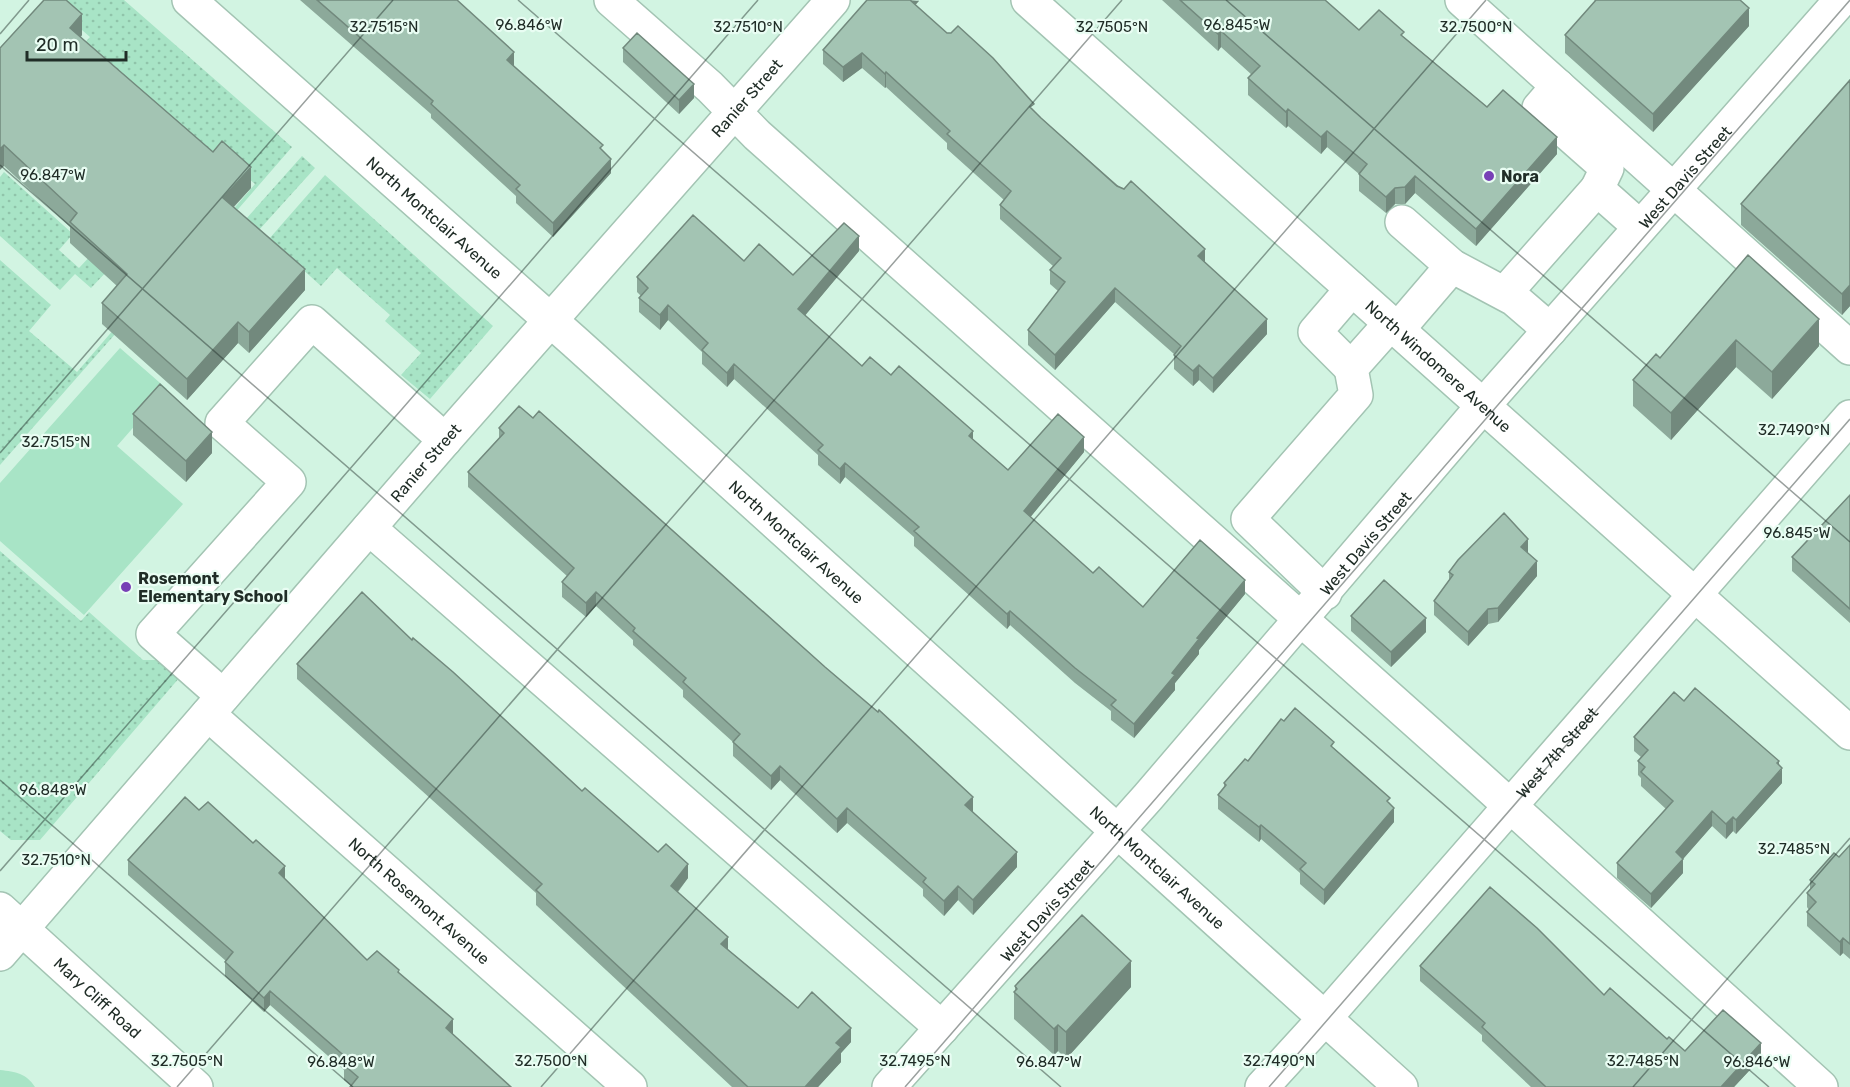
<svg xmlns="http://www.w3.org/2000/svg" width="1850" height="1087" font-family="Rubik,sans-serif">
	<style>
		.grass { fill: url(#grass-dots) }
		.park { fill: #a8e4c6 }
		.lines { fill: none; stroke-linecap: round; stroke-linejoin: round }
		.minor-casing { stroke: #a3c4b3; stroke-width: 36 }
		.major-casing { stroke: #a3c4b3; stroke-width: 36 }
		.minor { stroke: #fff; stroke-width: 33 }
		.major { stroke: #fff; stroke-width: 33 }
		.wall { fill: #8ca99a }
		.shaded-wall { fill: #72897d }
		.building { fill: #a3c4b3; stroke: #72897d; stroke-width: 1.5 }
		.ticks { fill: none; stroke: #202d27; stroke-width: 1.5; stroke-opacity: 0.45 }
		.poi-dot { fill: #7840b6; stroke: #e9fdf3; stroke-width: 2 }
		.labels { text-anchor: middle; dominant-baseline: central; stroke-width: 4.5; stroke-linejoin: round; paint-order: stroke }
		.street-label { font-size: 16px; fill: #202d27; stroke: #e9fdf3 }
		.poi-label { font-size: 16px; font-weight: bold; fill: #202d27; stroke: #e9fdf3; text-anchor: start }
		.ticks-label { font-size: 15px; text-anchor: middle; fill: #202d27; stroke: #e9fdf3; stroke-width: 4.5; stroke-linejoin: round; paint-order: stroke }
	</style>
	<defs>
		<pattern id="grass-dots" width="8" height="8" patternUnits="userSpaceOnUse" patternTransform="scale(1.5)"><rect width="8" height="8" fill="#a8e4c6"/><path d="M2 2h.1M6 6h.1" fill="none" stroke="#90c4aa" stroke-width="1.8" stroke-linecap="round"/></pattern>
	</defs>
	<rect width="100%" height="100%" fill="#d2f4e2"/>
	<!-- grass -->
	<path class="grass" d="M 67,0 L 124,0 L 292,147 L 220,230 L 218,227 L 255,184 L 220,154 L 210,165 L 78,50 L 90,37 L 59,10 Z
		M 302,156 L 315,168 L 259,230 L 246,219 Z
		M 4,172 L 73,234 L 59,250 L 79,268 L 93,253 L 110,268 L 91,288 L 75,274 L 60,290 L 0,236 L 0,177 Z
		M 325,175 L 493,326 L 430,399 L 401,375 L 421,353 L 385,321 L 390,315 L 337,268 L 321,286 L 269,239 Z
		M 0,260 L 51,305 L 29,331 L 77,372 L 128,313 L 131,316 L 0,465 Z
		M 0,551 L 81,621 L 89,612 L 143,660 L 160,660 L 180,677 L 40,840 L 11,840 L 0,831 Z"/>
	<!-- park -->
	<path class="park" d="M 120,348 L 167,389 L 117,446 L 183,504 L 84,615 L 0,541 L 0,483 Z
		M 0,1070 C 16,1072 26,1073 35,1087 L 0,1087 Z"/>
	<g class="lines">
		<defs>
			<g id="minor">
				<path id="s1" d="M 189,0 L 575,342 L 1401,1087"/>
				<path d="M 611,0 L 710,87 L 757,135 L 1476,775 L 1821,1087"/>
				<path id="s2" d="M 1028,0 L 1850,733"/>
				<path d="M 1462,0 L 1850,348"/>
				<path d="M 1558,86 L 1539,108 L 1607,168 L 1597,189 L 1640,227"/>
				<path d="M 1402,222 L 1452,266 L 1514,299 L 1550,330"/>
				<path d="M 1505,293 L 1597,189"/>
				<path d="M 1398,329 L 1452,266"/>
				<path d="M 1351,368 L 1315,332 L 1352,289"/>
				<path d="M 369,528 L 942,1028"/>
				<path d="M 1325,593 L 1248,519 L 1356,395 L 1351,368 L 1391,323"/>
				<path d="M 223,696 L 153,634 L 289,482 L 222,423 L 312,322 L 445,440"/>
				<path id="s3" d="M 208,714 L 630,1087"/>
				<path id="s4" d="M 0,909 L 196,1087"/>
				<path id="s5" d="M 0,954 L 445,440 L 833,0"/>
				<path id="s6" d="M 1262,1087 L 1325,1018 L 1850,417"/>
			</g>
			<g id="major">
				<path id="s7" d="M 889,1087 L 1148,797 L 1482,407 L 1841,0"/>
			</g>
		</defs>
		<!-- minor casing -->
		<use href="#minor" class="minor-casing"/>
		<!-- major casing -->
		<use href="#major" class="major-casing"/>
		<!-- minor -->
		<use href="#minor" class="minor"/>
		<!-- major -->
		<use href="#major" class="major"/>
	</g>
	<!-- wall -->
	<path class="wall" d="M 300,0 L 457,0 L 514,67 L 603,151 L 611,173 L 553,237 L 516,203 L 516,196 L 431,118 L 431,114 Z
		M 919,0 L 915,5 L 1034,111 L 1041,118 L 1205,262 L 1267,334 L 1213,393 L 1199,380 L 1193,386 L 1174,369 L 1174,354 L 1115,302 L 1055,370 L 1028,345 L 1028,330 L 1058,291 L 1050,284 L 1050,270 L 1053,266 L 1000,219 L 1000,205 L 1004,200 L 947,149 L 947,143 L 886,87 L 885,88 L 862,68 L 843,82 L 823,64 L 823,50 Z
		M 1162,0 L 1325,0 L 1359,30 L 1404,37 L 1487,107 L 1557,154 L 1476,246 L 1415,193 L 1405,204 L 1395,204 L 1386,213 L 1359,191 L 1359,174 L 1327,147 L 1321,154 L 1288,126 L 1286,128 L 1248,95 L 1248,78 L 1252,75 L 1221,47 L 1218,51 Z
		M 1594,0 L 1740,0 L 1749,26 L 1653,132 L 1565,53 L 1565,35 L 1595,1 Z
		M 82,35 L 81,37 L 251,188 L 234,207 L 305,290 L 249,353 L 238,343 L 187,400 L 102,324 L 102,303 L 117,286 L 70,243 L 70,227 L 4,166 L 0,48 Z
		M 623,48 L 694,98 L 679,114 L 623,62 Z
		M 1850,80 L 1850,306 L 1842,315 L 1741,225 L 1741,204 Z
		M 859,251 L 805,315 L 862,366 L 891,375 L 973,440 L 1008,470 L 1084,452 L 1030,517 L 1093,573 L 1143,607 L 1245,594 L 1199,650 L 1199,654 L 1175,683 L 1175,690 L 1134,738 L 1111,720 L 1111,711 L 1075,683 L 1010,625 L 1007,629 L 914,546 L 914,537 L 845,477 L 840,484 L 818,465 L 818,455 L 734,379 L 727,387 L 702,364 L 702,352 L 668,320 L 660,330 L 639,312 L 639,298 L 641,296 L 637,292 L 637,277 L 744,261 L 793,275 Z
		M 1748,255 L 1819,346 L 1772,399 L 1736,367 L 1671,440 L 1633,406 L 1633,380 L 1660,358 Z
		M 133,414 L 212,453 L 186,482 L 133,435 Z
		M 499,428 L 973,811 L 972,812 L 1017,867 L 973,915 L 958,900 L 944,916 L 923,896 L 923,889 L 847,823 L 837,833 L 780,780 L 771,790 L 733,756 L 733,742 L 683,697 L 683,690 L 633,645 L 633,640 L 596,606 L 586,617 L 562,597 L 562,582 L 567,576 L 468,487 L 468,472 L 499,438 Z
		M 1850,495 L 1850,623 L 1792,571 L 1792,557 Z
		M 1528,554 L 1537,576 L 1498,622 L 1488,624 L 1468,646 L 1434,615 L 1434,601 L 1449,580 L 1449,572 Z
		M 1351,616 L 1426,632 L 1391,667 L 1351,631 Z
		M 412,640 L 582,791 L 688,878 L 678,892 L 728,950 L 798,1008 L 851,1042 L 841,1053 L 841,1062 L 818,1087 L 732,1087 L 536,905 L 536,893 L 297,679 L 297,664 Z
		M 1684,701 L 1779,765 L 1782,783 L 1736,834 L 1733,831 L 1726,839 L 1712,826 L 1683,859 L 1683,873 L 1651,908 L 1617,878 L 1617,863 L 1666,809 L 1641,786 L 1641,778 L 1638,775 L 1638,761 L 1641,757 L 1634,751 L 1634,737 Z
		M 1334,748 L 1390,804 L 1394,822 L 1324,905 L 1300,884 L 1300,873 L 1261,839 L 1259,842 L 1218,809 L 1218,795 L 1224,788 L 1224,783 L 1248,761 Z
		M 199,810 L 285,879 L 367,960 L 399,973 L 453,1034 L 351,1086 L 344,1080 L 344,1070 L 270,1005 L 264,1012 L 225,976 L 225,962 L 226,961 L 128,875 L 128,860 Z
		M 1850,845 L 1850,959 L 1843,953 L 1840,956 L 1807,926 L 1807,912 L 1809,910 L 1807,907 L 1807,893 L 1810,889 L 1810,880 L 1839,857 Z
		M 1420,966 L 1604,995 L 1685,1051 L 1761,1058 L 1734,1087 L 1531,1087 L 1482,1041 L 1482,1035 L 1420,981 Z
		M 1015,986 L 1131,987 L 1066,1059 L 1058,1051 L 1054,1055 L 1014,1019 L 1014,992 L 1015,991 Z"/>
	<!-- shaded-wall -->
	<path class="shaded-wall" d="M 908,0 L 919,1 L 908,13 Z
		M 1749,8 L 1749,26 L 1653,132 L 1653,114 Z
		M 82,14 L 82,35 L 70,49 L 70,28 Z
		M 1221,31 L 1221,47 L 1218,51 L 1218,34 Z
		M 514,52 L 514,67 L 507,60 Z
		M 862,53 L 862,68 L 843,82 L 843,67 Z
		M 886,72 L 886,87 L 885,88 L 885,74 Z
		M 694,84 L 694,98 L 679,114 L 679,100 Z
		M 1288,109 L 1288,126 L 1286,128 L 1286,112 Z
		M 1327,131 L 1327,147 L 1321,154 L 1321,137 Z
		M 1557,137 L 1557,154 L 1476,246 L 1476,229 Z
		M 4,145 L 4,166 L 0,170 L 0,149 Z
		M 611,159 L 611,173 L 553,237 L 553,223 Z
		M 251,167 L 251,188 L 223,218 L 223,198 Z
		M 1415,176 L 1415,193 L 1405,204 L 1405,187 Z
		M 1395,188 L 1395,204 L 1386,213 L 1386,197 Z
		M 859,236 L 859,251 L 798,324 L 798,309 Z
		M 1205,249 L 1205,263 L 1198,256 Z
		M 305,269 L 305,290 L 249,353 L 249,332 Z
		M 1850,285 L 1850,306 L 1842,315 L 1842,294 Z
		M 1115,288 L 1115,302 L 1055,370 L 1055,355 Z
		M 668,305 L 668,320 L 660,330 L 660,315 Z
		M 1267,319 L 1267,334 L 1213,393 L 1213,378 Z
		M 1819,319 L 1819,346 L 1772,399 L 1772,372 Z
		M 238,322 L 238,343 L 187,400 L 187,379 Z
		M 1736,340 L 1736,367 L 1671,440 L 1671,413 Z
		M 734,364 L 734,379 L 727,387 L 727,373 Z
		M 1199,365 L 1199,380 L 1193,386 L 1193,371 Z
		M 973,431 L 973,446 L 969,436 Z
		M 212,432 L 212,453 L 186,482 L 186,461 Z
		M 1084,437 L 1084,452 L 1024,525 L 1024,511 Z
		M 845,463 L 845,477 L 840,484 L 840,469 Z
		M 1528,539 L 1528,553 L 1521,547 Z
		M 1537,561 L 1537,576 L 1498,622 L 1498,608 Z
		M 1245,580 L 1245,594 L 1199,650 L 1199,654 L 1175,683 L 1175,690 L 1134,738 L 1134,724 L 1197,638 Z
		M 596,592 L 596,606 L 586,617 L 586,603 Z
		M 1488,609 L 1488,624 L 1468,646 L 1468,632 Z
		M 1010,611 L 1010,625 L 1007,629 L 1007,614 Z
		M 1426,618 L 1426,632 L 1391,667 L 1391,652 Z
		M 1779,761 L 1779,773 L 1782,768 L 1782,783 L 1736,834 L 1736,820 Z
		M 780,766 L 780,780 L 771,790 L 771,776 Z
		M 973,797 L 973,811 L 965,820 L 965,805 Z
		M 847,808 L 847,823 L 837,833 L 837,819 Z
		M 1394,808 L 1394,822 L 1324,905 L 1324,890 Z
		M 1712,811 L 1712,826 L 1676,867 L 1676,852 Z
		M 1733,817 L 1733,831 L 1726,839 L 1726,824 Z
		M 1261,825 L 1261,839 L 1259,842 L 1259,827 Z
		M 1017,852 L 1017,867 L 973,915 L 973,900 Z
		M 1683,859 L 1683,873 L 1651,908 L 1651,894 Z
		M 688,864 L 688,878 L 671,900 L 671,886 Z
		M 285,866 L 285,881 L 279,873 Z
		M 958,886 L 958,900 L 944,916 L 944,901 Z
		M 728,937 L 728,952 L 721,944 Z
		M 1843,938 L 1843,953 L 1840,956 L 1840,942 Z
		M 1131,961 L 1131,987 L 1066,1059 L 1066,1032 Z
		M 270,991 L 270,1005 L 264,1012 L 264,998 Z
		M 453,1019 L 453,1034 L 446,1042 L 446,1028 Z
		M 1058,1025 L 1058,1051 L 1054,1055 L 1054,1029 Z
		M 851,1028 L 851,1042 L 841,1053 L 841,1062 L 818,1087 L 805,1087 L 836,1043 Z
		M 1761,1043 L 1761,1058 L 1734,1087 L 1721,1087 Z"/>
	<!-- building -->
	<path class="building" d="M 44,0 L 66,0 L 82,14 L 70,28 L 213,152 L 222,141 L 251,167 L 223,198 L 305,269 L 249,332 L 238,322 L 187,379 L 102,303 L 127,274 L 70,222 L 77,213 L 4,145 L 0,149 L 0,48 Z
		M 317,0 L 457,0 L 514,52 L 507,60 L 603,145 L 600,148 L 611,159 L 553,223 L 516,189 L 520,185 L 431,104 L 433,101 Z
		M 867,0 L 910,0 L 947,33 L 951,33 L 958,26 L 993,58 L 1034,104 L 1030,107 L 1041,118 L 1117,186 L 1124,189 L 1131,181 L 1205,249 L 1198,256 L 1267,319 L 1213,378 L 1199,365 L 1193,371 L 1174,355 L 1181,346 L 1115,288 L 1055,355 L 1028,330 L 1065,282 L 1050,270 L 1061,258 L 1000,205 L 1011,191 L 947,134 L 950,131 L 886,72 L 885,74 L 862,53 L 843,67 L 823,50 Z
		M 1180,0 L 1325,0 L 1359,30 L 1379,10 L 1404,32 L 1401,35 L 1487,107 L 1503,90 L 1557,137 L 1476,229 L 1415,176 L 1405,187 L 1395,188 L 1386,197 L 1359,174 L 1367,164 L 1327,131 L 1321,137 L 1288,109 L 1286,112 L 1248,78 L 1260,66 L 1221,31 L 1218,34 Z
		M 1596,0 L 1740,0 L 1749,8 L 1653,114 L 1565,35 Z
		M 637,33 L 694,84 L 679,100 L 623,48 Z
		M 1850,80 L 1850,285 L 1842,294 L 1741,204 Z
		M 693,215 L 744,261 L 759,244 L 793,275 L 844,223 L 859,236 L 798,309 L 862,366 L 870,357 L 891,375 L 899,366 L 973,431 L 969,436 L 1008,470 L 1058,414 L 1084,437 L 1024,511 L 1093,573 L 1099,567 L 1143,607 L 1200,540 L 1245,580 L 1197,638 L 1199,639 L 1172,673 L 1175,675 L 1134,724 L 1111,705 L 1116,700 L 1075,668 L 1010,611 L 1007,614 L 914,531 L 919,527 L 845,463 L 840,469 L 818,450 L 823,445 L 734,364 L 727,373 L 702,350 L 708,343 L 668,305 L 660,315 L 639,298 L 648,288 L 637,277 Z
		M 1748,255 L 1819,319 L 1772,372 L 1736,340 L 1671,413 L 1633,380 L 1656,354 L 1660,358 Z
		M 160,384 L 212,432 L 186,461 L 133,414 Z
		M 519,406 L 533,418 L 539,411 L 825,667 L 878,712 L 879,710 L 973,797 L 965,805 L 1017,852 L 973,900 L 958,886 L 944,901 L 923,882 L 926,878 L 847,808 L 837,819 L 780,766 L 771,776 L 733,742 L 740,734 L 683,682 L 686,678 L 633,631 L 635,628 L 596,592 L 586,603 L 562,582 L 574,568 L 468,472 L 504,433 L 499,428 Z
		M 1850,495 L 1850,609 L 1792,557 Z
		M 1504,513 L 1528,539 L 1521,547 L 1537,561 L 1498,608 L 1488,609 L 1468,632 L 1434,601 L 1453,575 L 1449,572 L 1458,560 Z
		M 1384,580 L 1426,618 L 1391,652 L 1351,616 Z
		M 362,592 L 412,640 L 413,638 L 453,672 L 582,791 L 585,788 L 658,852 L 666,844 L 688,864 L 671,886 L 728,937 L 721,944 L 798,1008 L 812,992 L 851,1028 L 836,1043 L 841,1047 L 805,1087 L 748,1087 L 536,890 L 542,884 L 297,664 Z
		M 1695,688 L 1779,761 L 1777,763 L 1782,768 L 1736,820 L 1733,817 L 1726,824 L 1712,811 L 1676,852 L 1683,859 L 1651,894 L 1617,863 L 1673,801 L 1641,772 L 1645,767 L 1638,761 L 1648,750 L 1634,737 L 1674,692 L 1684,701 Z
		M 1295,708 L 1334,742 L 1331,746 L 1390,798 L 1387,801 L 1394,808 L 1324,890 L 1300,869 L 1306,863 L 1261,825 L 1259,827 L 1218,795 L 1226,785 L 1224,783 L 1245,759 L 1248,761 L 1281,719 L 1284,721 Z
		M 185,797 L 199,810 L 208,802 L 253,843 L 256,840 L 285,866 L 279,873 L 367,960 L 377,951 L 399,970 L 398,972 L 453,1019 L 446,1028 L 511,1087 L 350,1087 L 358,1077 L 344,1065 L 349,1060 L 270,991 L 264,998 L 225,962 L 233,952 L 128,860 Z
		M 1850,845 L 1850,944 L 1843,938 L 1840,942 L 1807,912 L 1816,902 L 1807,893 L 1815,884 L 1810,880 L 1834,853 L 1839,857 Z
		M 1490,887 L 1537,928 L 1604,995 L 1610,988 L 1667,1039 L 1669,1037 L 1685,1051 L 1723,1010 L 1761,1043 L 1721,1087 L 1546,1087 L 1482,1027 L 1485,1023 L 1420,966 Z
		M 1082,915 L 1131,961 L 1066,1032 L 1058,1025 L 1054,1029 L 1014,992 L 1017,989 L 1015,986 Z"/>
	<!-- ticks -->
	<path class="ticks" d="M 518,0 L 1769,1087M 1226,0 L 1850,542M 0,34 L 29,0M 0,165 L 1061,1087M 0,453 L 393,0M 0,780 L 353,1087M 0,871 L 758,0M 177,1087 L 1122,0M 541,1087 L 1486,0M 905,1087 L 1850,0M 1269,1087 L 1850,419M 1633,1087 L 1850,838"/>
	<!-- markers -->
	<g class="poi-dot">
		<circle cx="1489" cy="176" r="6"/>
		<circle cx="126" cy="587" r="6"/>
	</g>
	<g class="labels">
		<!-- street labels -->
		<g class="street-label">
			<text stroke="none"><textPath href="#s5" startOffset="1136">Ranier Street</textPath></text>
			<text stroke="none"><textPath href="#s7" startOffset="1209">West Davis Street</textPath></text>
			<text stroke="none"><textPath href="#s1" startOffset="328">North Montclair Avenue</textPath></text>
			<text stroke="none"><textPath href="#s2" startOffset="550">North Windomere Avenue</textPath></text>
			<text stroke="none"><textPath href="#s5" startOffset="650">Ranier Street</textPath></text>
			<text stroke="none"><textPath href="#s1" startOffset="814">North Montclair Avenue</textPath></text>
			<text stroke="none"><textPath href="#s7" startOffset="723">West Davis Street</textPath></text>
			<text stroke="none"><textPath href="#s6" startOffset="446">West 7th Street</textPath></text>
			<text stroke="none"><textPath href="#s1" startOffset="1300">North Montclair Avenue</textPath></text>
			<text stroke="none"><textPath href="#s3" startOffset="282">North Rosemont Avenue</textPath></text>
			<text stroke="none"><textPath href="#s7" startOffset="237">West Davis Street</textPath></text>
			<text stroke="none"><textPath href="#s4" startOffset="132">Mary Cliff Road</textPath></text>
		</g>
		<!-- poi labels -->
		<g class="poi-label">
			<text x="1501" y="176">Nora</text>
			<text x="138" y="578">Rosemont<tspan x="138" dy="18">Elementary School</tspan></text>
		</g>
	</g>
	<g class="ticks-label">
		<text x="529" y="30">96.846°W</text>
		<text x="1237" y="30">96.845°W</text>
		<text x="384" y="32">32.7515°N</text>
		<text x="748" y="32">32.7510°N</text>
		<text x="1112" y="32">32.7505°N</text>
		<text x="1476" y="32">32.7500°N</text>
		<text x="53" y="180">96.847°W</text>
		<text x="1794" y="435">32.7490°N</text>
		<text x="56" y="447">32.7515°N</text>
		<text x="1797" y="538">96.845°W</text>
		<text x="53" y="795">96.848°W</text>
		<text x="1794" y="854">32.7485°N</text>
		<text x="56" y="865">32.7510°N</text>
		<text x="187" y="1066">32.7505°N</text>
		<text x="551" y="1066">32.7500°N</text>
		<text x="915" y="1066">32.7495°N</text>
		<text x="1279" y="1066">32.7490°N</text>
		<text x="1643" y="1066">32.7485°N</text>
		<text x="341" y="1067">96.848°W</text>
		<text x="1049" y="1067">96.847°W</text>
		<text x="1757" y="1067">96.846°W</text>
	</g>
	<!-- scale -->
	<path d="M27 51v9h99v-9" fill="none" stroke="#202d27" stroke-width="3"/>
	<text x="36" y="51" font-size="18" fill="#202d27" stroke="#e9fdf3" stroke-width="4.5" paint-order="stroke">20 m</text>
</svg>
